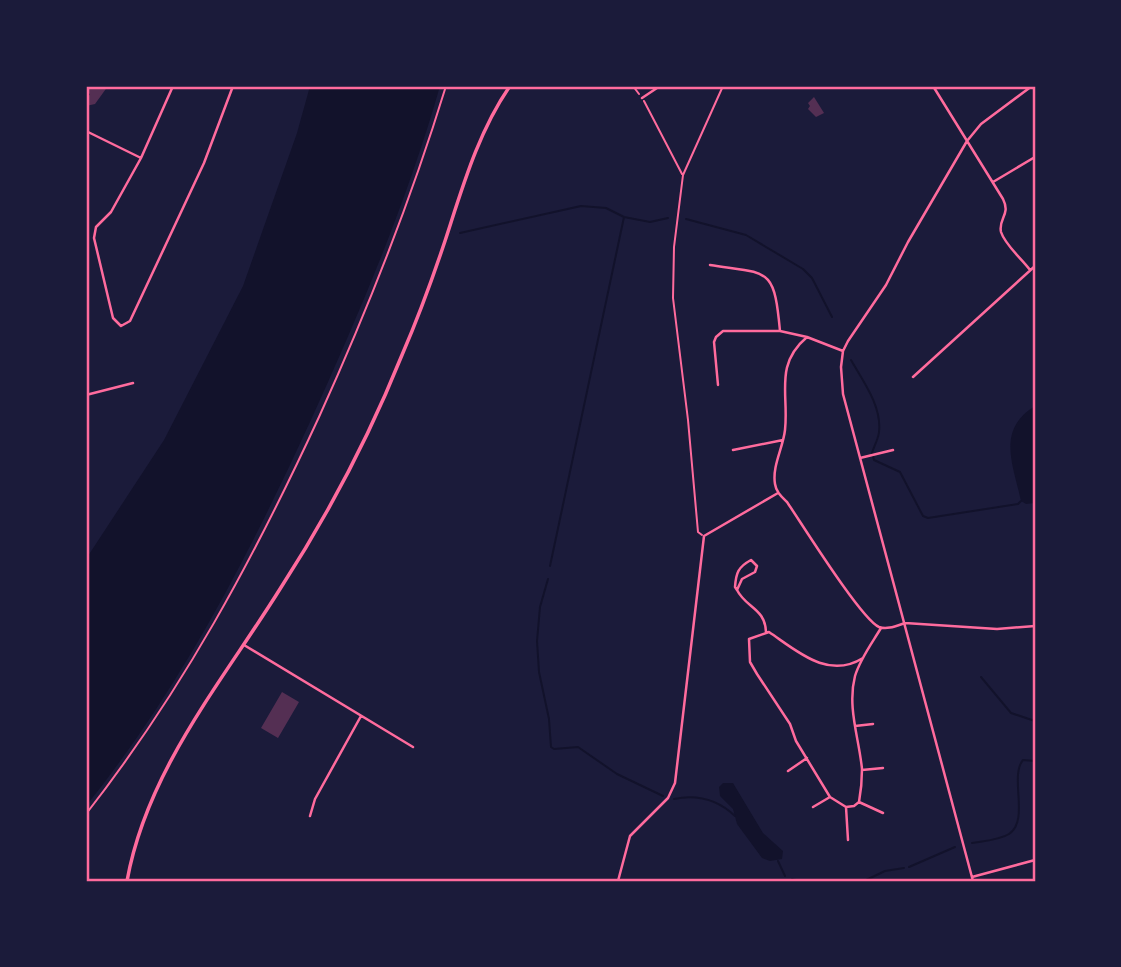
<svg xmlns="http://www.w3.org/2000/svg" width="1121" height="967" font-family="'Titillium Web',sans-serif">
	<style>
		.water { fill: #12122b }
		.lines { fill: none; stroke-linecap: round; stroke-linejoin: round }
		.stream { stroke: #12122b; stroke-width: 2 }
		.building { fill: #542f53 }
		.path { stroke: #ff6b9d; stroke-width: 2 }
		.minor { stroke: #ff6b9d; stroke-width: 2.5 }
		.secondary { stroke: #ff6b9d; stroke-width: 3.5 }
		.neatline { fill: none; stroke: #ff6b9d; stroke-width: 2.5 }
	</style>
	<rect width="100%" height="100%" fill="#1b1b3a"/>
	<!-- water -->
	<path class="water" d="M 310,86 L 440,86 C 407,202 360,312 310,422 C 248,557 179,690 86,806 L 86,559 L 164,440 L 243,286 L 297,133 Z
		M 1035,406 L 1035,503 L 1026,504 L 1021,501 C 1013,464 996,430 1035,406 Z
		M 723,783 L 733,783 L 763,833 L 783,851 L 782,859 L 770,861 L 762,858 L 737,824 L 733,809 L 720,796 L 719,787 Z"/>
	<g class="lines">
		<!-- stream -->
		<path class="stream" d="M 686,219 L 746,235 L 803,269 L 812,278 L 832,317
			M 460,233 L 581,206 L 606,208 L 624,217 L 650,222 L 668,218
			M 851,360 C 863,381 882,406 879,432 C 878,440 874,446 872,453 L 874,460 L 900,472 L 923,516 L 928,518 L 1018,504 L 1021,501
			M 550,566 L 624,217
			M 548,579 L 540,607 L 537,641 L 539,672 L 549,719 L 551,747 L 554,749 L 578,747 L 617,774 L 663,796
			M 981,677 L 1011,713 L 1035,721
			M 674,799 C 698,794 718,800 735,816
			M 972,843 C 983,841 1000,840 1009,834 C 1030,820 1009,777 1023,760 L 1035,761
			M 778,861 L 785,876
			M 909,867 L 955,847
			M 792,879 L 799,881
			M 864,881 L 885,871 L 904,868"/>
	</g>
	<!-- building -->
	<path class="building" d="M 86,86 L 108,86 L 95,104 L 86,106 L 86,96 L 90,95 L 88,91 L 86,91 Z
		M 814,97 L 824,113 L 816,117 L 808,109 L 810,106 L 808,103 Z
		M 282,692 L 299,702 L 278,738 L 261,728 Z"/>
	<g class="lines">
		<!-- path -->
		<path class="path" d="M 633,86 L 639,94
			M 644,101 L 682,174
			M 702,535 L 698,532 L 688,420 L 673,298 L 674,247 L 683,175 L 723,86
			M 86,814 C 183,690 253,560 319,417 C 368,309 411,200 446,86"/>
		<!-- minor -->
		<path class="minor" d="M 173,86 L 141,158 L 111,212 L 96,227 L 94,238 L 113,318 L 121,326 L 130,321 L 204,163 L 233,86
			M 933,86 L 1003,199 C 1011,215 998,218 1001,232 C 1005,245 1022,259 1030,270
			M 642,98 L 660,86
			M 86,131 L 141,158
			M 993,182 L 1035,157
			M 710,265 C 769,274 774,266 780,331
			M 843,351 L 807,337 C 774,365 789,394 785,430 C 783,448 772,466 775,484 C 776,492 782,497 787,502 C 802,524 861,619 879,627 C 887,630 896,626 905,623 L 997,629 L 1035,626
			M 913,377 L 1035,266
			M 718,385 L 714,342 L 716,337 L 723,331 L 780,331 L 807,337
			M 86,395 L 133,383
			M 733,450 L 783,440
			M 860,458 L 893,450
			M 737,590 L 735,587 C 736,573 738,567 751,560 L 757,566 L 755,572 L 742,579 L 737,590 C 746,608 765,608 766,632
			M 244,645 L 413,747
			M 863,658 C 828,680 797,651 769,632 L 749,639 L 750,662 L 757,674 L 790,724 L 796,741 L 830,797 L 846,807 L 854,806 L 859,802 C 861,791 862,780 862,769 C 859,738 847,707 855,676 C 860,659 872,643 881,628
			M 855,726 L 873,724
			M 862,770 L 883,768
			M 788,771 L 807,758
			M 859,802 L 883,813
			M 813,807 L 830,797
			M 846,807 L 848,840
			M 310,816 L 315,799 L 361,716
			M 972,877 L 1035,860
			M 618,881 L 630,836 L 668,798 L 675,783 L 704,536 L 778,493
			M 973,881 L 843,394 L 841,367 L 843,351 L 848,341 L 886,285 L 908,242 L 967,141 L 981,124 L 1032,86"/>
		<!-- secondary -->
		<path class="secondary" d="M 127,881 C 147,770 222,682 280,589 C 328,515 369,437 402,355 C 418,318 432,280 445,241 C 462,189 478,132 510,86"/>
	</g>
	<!-- border -->
	<rect width="1121" height="967" fill="none" stroke="#1b1b3a" stroke-width="175"/>
	<rect x="88" y="88" width="946" height="792" class="neatline"/>
</svg>
